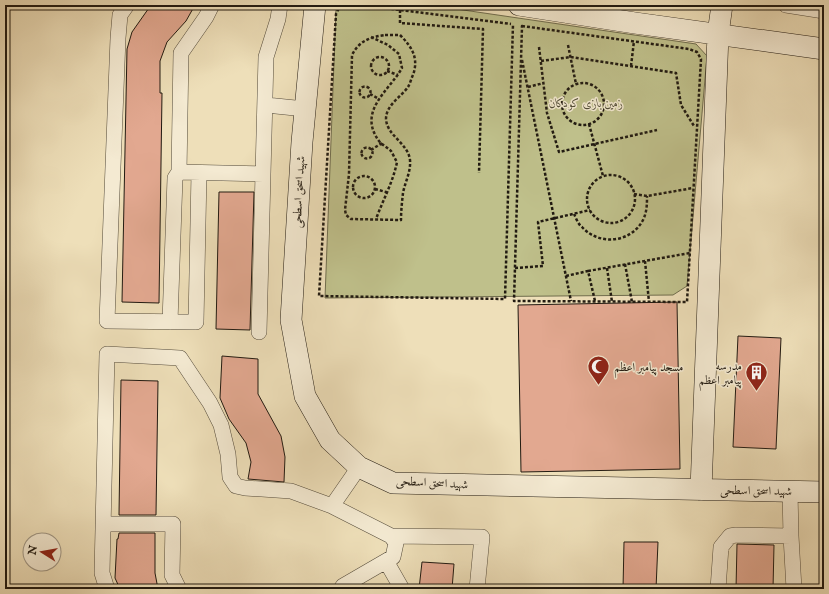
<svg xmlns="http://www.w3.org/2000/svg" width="829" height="594" font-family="'IM FELL English',Amiri,serif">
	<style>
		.green { fill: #bfc08b; stroke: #706d4e }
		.building { fill: #e2a890; stroke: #211a11 }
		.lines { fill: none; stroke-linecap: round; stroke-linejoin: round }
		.street-casing { stroke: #544b3b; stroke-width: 16 }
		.secondary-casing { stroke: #211a11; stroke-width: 22 }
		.path { stroke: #211a11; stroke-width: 2.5; stroke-dasharray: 3 2; stroke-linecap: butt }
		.street { stroke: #f4ead2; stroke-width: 15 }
		.secondary { stroke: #f4ead2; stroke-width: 21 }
		.labels { text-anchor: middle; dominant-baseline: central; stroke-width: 3; stroke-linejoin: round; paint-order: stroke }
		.park-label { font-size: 12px; font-style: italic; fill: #504c36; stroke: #f4ead2 }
		.street-label { font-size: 12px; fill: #211a11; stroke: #f4ead2 }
		.poi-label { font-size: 12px; fill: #211a11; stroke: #f4ead2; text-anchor: end }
	</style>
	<rect width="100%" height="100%" fill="#eedfb9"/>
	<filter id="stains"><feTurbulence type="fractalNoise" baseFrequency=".005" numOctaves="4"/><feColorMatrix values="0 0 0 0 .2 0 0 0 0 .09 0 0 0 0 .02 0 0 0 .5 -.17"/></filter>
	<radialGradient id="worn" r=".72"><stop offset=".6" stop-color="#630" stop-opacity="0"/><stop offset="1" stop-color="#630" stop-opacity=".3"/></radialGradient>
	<!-- green -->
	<path class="green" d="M 342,5 L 429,5 L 696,44 L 707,56 L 687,286 L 673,295 L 325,298 L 336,10 Z"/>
	<!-- building -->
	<path class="building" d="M 151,5 L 195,5 L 186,21 L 167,42 L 160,61 L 160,93 L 162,93 L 159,303 L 122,302 L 127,49 L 132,32 Z
		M 219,192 L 254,192 L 250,330 L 216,329 Z
		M 677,302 L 680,469 L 521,472 L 518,305 Z
		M 738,336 L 781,338 L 776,449 L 733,447 Z
		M 222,356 L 258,359 L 258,394 L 281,436 L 285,457 L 284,482 L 248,479 L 251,462 L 246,443 L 229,419 L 220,398 Z
		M 121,380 L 158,381 L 156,515 L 119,515 Z
		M 119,533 L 155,533 L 155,573 L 158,589 L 120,589 L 115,578 L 117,539 L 118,539 Z
		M 624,542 L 658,542 L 656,589 L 623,589 Z
		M 737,544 L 774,545 L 773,589 L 736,589 Z
		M 422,562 L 454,564 L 452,589 L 419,589 Z"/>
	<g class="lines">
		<defs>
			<path id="street" d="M 127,5 L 120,15 L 118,38 L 107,321 L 196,322 L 199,173
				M 212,5 L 206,17 L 181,53 L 179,172 L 263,174 L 266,57 L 278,19 L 280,5
				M 786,5 L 824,11
				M 266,105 L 305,109
				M 170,322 L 175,178 L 179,172
				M 259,332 L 263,174
				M 332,506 L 391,536 L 396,543 L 393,557 L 343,586 L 341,589
				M 103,524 L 173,524 L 172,575 L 179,589
				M 391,536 L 482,537 L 477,589
				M 791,536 L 794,589
				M 386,561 L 402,589
				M 107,589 L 102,573 L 107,354 L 180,358 L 210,403 L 221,425 L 228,454 L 230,477 L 236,486 L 245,488 L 291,491 L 332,506 L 359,467
				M 718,589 L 721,547 L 730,536 L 736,535 L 791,536 L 790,492"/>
			<path id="secondary" d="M 315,5 L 302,142 L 291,320 L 305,396 L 330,440 L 359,467 L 393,483 L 824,492
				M 519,5 L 635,23 L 824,49
				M 701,490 L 718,34 L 722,5"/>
		</defs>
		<!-- street casing -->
		<use href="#street" class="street-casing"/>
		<!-- secondary casing -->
		<use href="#secondary" class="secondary-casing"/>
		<!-- path -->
		<path class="path" d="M 347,5 L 340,6 L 336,14 L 319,296 L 505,299 L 513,24
			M 361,5 L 511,24
			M 400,10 L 400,23 L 483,29 L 479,173
			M 522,26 L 689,49 L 697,52 L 701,59 L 687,302 L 514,301 Z
			M 385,35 L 400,35 C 412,47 419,58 413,75 C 411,79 410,84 408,87 C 401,97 386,105 386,119 C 387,136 408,143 410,160 C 411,172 405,182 403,193 C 402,202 401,211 401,220 L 351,219 L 346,215 L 345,210 L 349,174 L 352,55 C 359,41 370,37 385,35 Z
			M 371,37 L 388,45 L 399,54 L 402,68 C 389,91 357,111 379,141 C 382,145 387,147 391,151 C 393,154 395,159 397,162 C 393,182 383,200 376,219
			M 568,45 L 576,84
			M 539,47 L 547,113 L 559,152 L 657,130
			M371 66a9 9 0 1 1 18 0a9 9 0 1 1-18 0Z
			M 522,60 L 571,301
			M 541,61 L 571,57 L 676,73 L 681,105 L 694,126
			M 631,66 L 634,41
			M 387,71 L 398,75
			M562 104a21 21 0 1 1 42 0a21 21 0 1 1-42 0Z
			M359.5 92a5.5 5.5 0 1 1 11 0a5.5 5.5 0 1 1-11 0Z
			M 528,87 L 544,83
			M 370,94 L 379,99
			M 589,124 L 603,176
			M361.5 153a5.5 5.5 0 1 1 11 0a5.5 5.5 0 1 1-11 0Z
			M 371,150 L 382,143
			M587 199a24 24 0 1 1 48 0a24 24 0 1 1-48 0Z
			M353 187a11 11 0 1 1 22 0a11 11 0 1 1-22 0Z
			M 375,189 L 386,192
			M 634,194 L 647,196 L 693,188
			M 574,214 C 576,218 578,224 582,227 C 599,246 631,243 643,220 C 647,212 647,204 647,196
			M 645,261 L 649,302
			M 625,264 L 632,302
			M 515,268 L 543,266 L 538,222 L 590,210
			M 607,268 L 612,302
			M 588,271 L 690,253
			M 566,276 L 588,271 L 595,301"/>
		<!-- street -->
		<use href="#street" class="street"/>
		<!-- secondary -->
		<use href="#secondary" class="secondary"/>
	</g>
	<!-- icons -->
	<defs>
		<symbol id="mosque-pin" viewBox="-11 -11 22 30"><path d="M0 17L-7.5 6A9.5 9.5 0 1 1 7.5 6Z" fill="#8f2418" stroke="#f4ead2"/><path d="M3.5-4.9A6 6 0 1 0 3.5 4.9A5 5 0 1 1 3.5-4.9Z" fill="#fff"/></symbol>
		<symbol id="building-pin" viewBox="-11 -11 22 30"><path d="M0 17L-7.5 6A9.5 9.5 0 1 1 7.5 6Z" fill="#8f2418" stroke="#f4ead2"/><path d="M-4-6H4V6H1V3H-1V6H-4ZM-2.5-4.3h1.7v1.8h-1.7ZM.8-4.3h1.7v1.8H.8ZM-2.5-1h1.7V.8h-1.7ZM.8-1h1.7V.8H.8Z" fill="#fff"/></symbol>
	</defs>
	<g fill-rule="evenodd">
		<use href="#mosque-pin" x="586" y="354" width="25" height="34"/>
		<use href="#building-pin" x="744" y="360" width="25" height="34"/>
	</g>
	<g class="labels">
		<!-- park labels -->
		<g class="park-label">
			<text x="586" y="103">زمین بازی کودکان</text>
		</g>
		<!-- street labels -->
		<g class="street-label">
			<text transform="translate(299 192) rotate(-87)">شهید اسحق اسطحی</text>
			<text transform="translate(432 483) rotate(3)">شهید اسحق اسطحی</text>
			<text transform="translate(756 491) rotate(1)">شهید اسحق اسطحی</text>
		</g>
		<!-- poi labels -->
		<g class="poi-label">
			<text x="742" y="366">مدرسه<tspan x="742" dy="14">پیامبر اعظم</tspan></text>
			<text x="614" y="367" text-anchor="start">مسجد پیامبر اعظم</text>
		</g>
	</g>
	<!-- margin -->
	<rect width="829" height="594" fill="none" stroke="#eedfb9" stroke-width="20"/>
	<rect x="6" y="6" width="817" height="582" fill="none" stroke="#211a11" stroke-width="2"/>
	<rect x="10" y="10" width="809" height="574" fill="none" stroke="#211a11"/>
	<!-- north arrow -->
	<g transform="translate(42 552) rotate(281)"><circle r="19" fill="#f4ead2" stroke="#a09785"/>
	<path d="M0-3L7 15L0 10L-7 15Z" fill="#8f2418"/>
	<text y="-6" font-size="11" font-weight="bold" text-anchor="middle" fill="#211a11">N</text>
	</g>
	<rect width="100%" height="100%" filter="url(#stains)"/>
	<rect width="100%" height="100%" fill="url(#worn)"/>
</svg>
